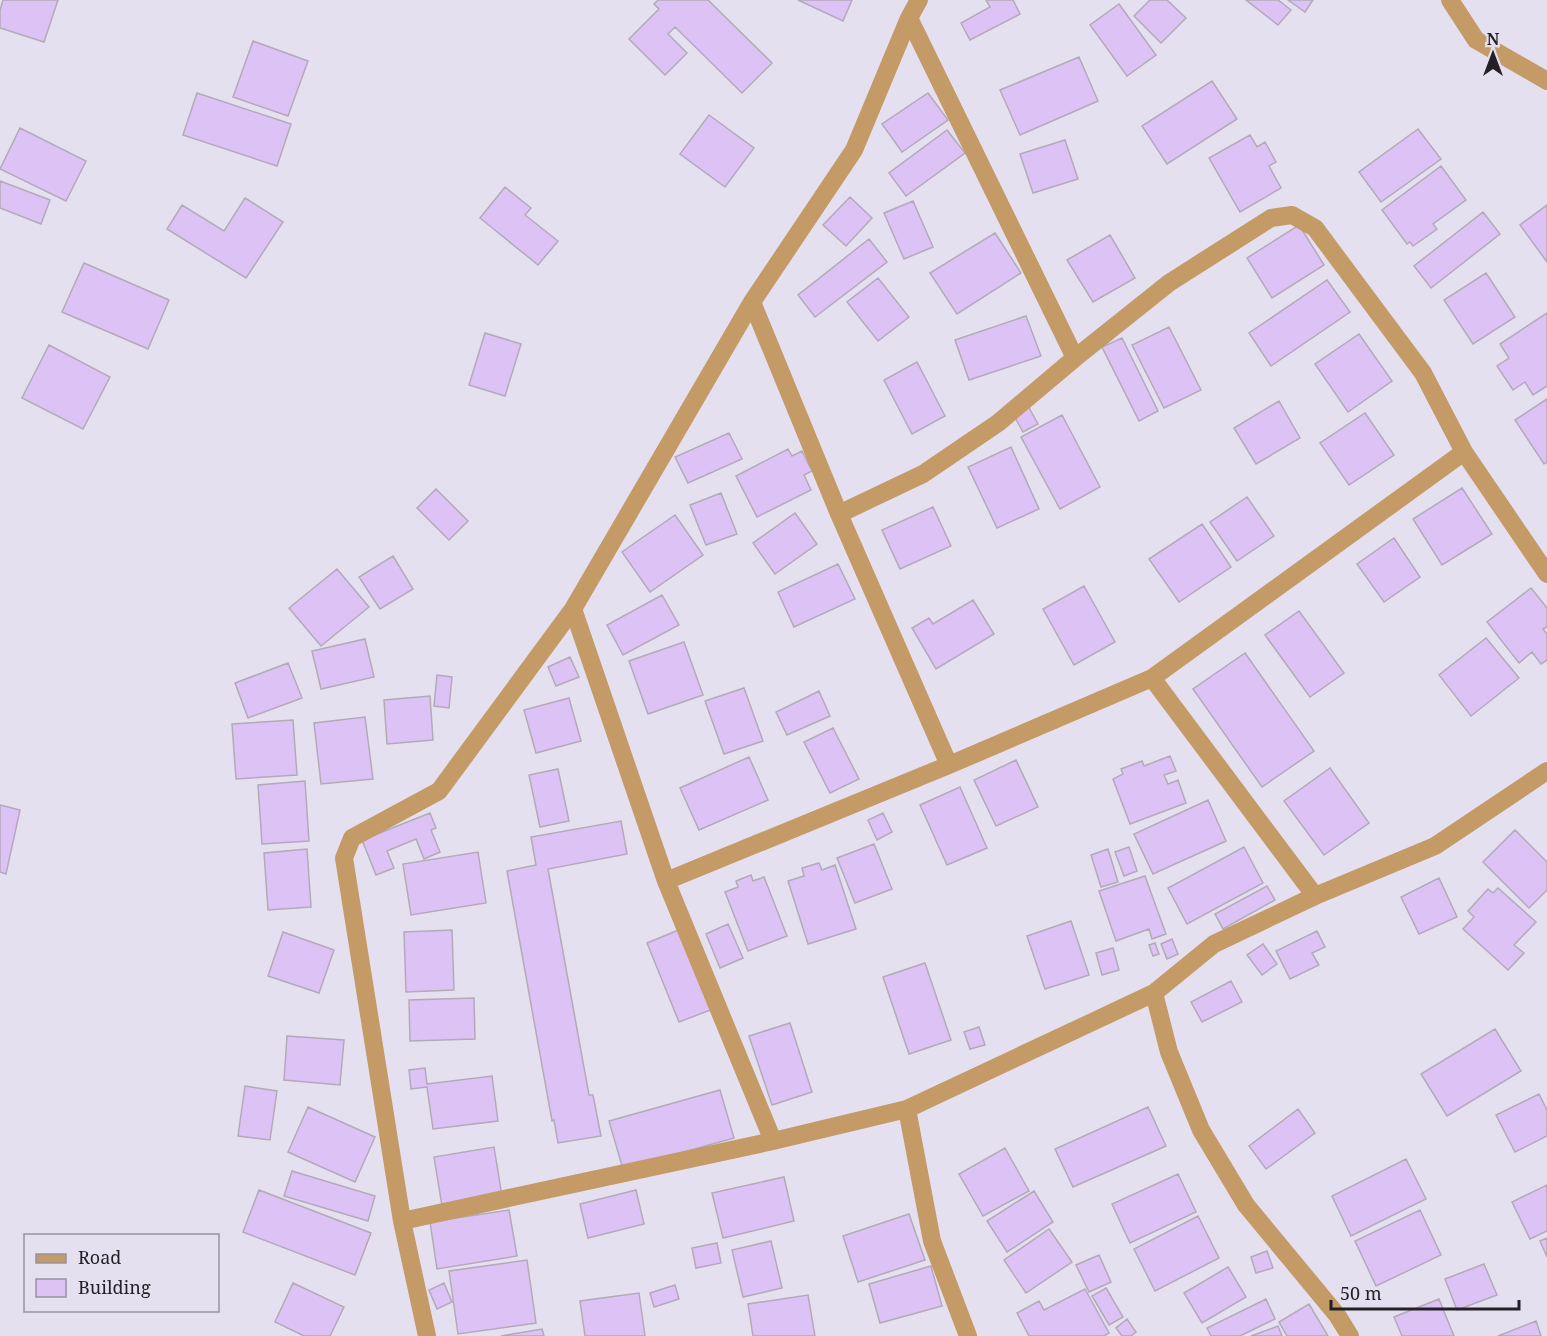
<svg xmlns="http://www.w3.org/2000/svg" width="1547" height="1336" font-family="'Noto Serif',serif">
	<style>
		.building { fill: #ddc2f6; stroke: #b2aab9; stroke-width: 1.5 }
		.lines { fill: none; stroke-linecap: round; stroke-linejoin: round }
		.minor { stroke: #c49a67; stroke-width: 18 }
	</style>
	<rect width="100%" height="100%" fill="#e5e0f0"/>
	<!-- building -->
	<path class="building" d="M 3,0 L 58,0 L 44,42 L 0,28 L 0,10 Z
		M 658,0 L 708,0 L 772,63 L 742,93 L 675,27 L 668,34 L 687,53 L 665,75 L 629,39 L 659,9 L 654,4 Z
		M 798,0 L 852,0 L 843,21 Z
		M 986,0 L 1013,0 L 1020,14 L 970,40 L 961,23 L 990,7 Z
		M 1150,0 L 1167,0 L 1186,18 L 1161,43 L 1134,16 Z
		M 1246,0 L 1278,0 L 1291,10 L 1278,25 Z
		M 1288,0 L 1313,0 L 1305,12 Z
		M 1119,4 L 1156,55 L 1127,76 L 1090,25 Z
		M 253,41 L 308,61 L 288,116 L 233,97 Z
		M 1079,57 L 1098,101 L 1020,135 L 1000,90 Z
		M 1212,81 L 1237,119 L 1167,164 L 1142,126 Z
		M 197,93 L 291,124 L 277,166 L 183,135 Z
		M 928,93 L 948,120 L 902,152 L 882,124 Z
		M 709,115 L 754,148 L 725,187 L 680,154 Z
		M 20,128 L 86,161 L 66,201 L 0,169 Z
		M 1418,129 L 1441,159 L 1381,202 L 1359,172 Z
		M 947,130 L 965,153 L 906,196 L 889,173 Z
		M 1250,135 L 1257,147 L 1265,142 L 1276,162 L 1269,166 L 1281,188 L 1240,212 L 1209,158 Z
		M 1065,140 L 1078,179 L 1033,193 L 1020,154 Z
		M 1441,166 L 1466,200 L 1433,224 L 1437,229 L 1413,246 L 1410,242 L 1407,244 L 1382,210 Z
		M 0,181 L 50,200 L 41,224 L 0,208 Z
		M 505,187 L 531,208 L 525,215 L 558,241 L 538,265 L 480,218 Z
		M 850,197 L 872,218 L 846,246 L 823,225 Z
		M 245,198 L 283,222 L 246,278 L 167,229 L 182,205 L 224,231 Z
		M 913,201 L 933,247 L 904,259 L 884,213 Z
		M 1547,205 L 1547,262 L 1520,225 Z
		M 1483,212 L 1500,234 L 1431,288 L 1414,266 Z
		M 1299,225 L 1324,265 L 1272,298 L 1247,258 Z
		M 995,233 L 1021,273 L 957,314 L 930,273 Z
		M 1110,235 L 1135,278 L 1093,302 L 1067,260 Z
		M 869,239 L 887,262 L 815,317 L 798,295 Z
		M 84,263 L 169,300 L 148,349 L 62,312 Z
		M 1486,273 L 1515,317 L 1473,344 L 1444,300 Z
		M 878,278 L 909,317 L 878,341 L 847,302 Z
		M 1327,280 L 1350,312 L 1271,366 L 1249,333 Z
		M 1547,313 L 1547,386 L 1533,395 L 1525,382 L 1513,390 L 1497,366 L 1509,358 L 1500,344 Z
		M 1026,316 L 1041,356 L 969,380 L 955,340 Z
		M 1169,327 L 1201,390 L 1164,408 L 1132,345 Z
		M 485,333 L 521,344 L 505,396 L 469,385 Z
		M 1359,334 L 1392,381 L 1348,412 L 1315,364 Z
		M 1122,338 L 1158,411 L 1139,421 L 1102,347 Z
		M 49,345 L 110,377 L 83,429 L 22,398 Z
		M 917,362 L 945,416 L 912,434 L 884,380 Z
		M 1547,399 L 1547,462 L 1544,464 L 1515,420 Z
		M 1279,401 L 1300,438 L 1256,464 L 1234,428 Z
		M 1027,404 L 1038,424 L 1023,432 L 1012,412 Z
		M 1365,413 L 1394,455 L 1349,485 L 1320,443 Z
		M 1062,415 L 1100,487 L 1060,509 L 1021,437 Z
		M 729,433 L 742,459 L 688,483 L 675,457 Z
		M 1011,447 L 1039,509 L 997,528 L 968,467 Z
		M 788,449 L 792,456 L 802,451 L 812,471 L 804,475 L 811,490 L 757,517 L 736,476 Z
		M 1462,488 L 1492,534 L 1442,565 L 1413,519 Z
		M 436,489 L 468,521 L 449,540 L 417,508 Z
		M 721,493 L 737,534 L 706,545 L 690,505 Z
		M 1247,497 L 1274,536 L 1237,561 L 1210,522 Z
		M 933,507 L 951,546 L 900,569 L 882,530 Z
		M 795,513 L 817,544 L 775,574 L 753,543 Z
		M 675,515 L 703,555 L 650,592 L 622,552 Z
		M 1202,524 L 1231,567 L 1179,602 L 1149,559 Z
		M 1394,538 L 1420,577 L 1384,602 L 1357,564 Z
		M 393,556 L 413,589 L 380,609 L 359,577 Z
		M 838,564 L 855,599 L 794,627 L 778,592 Z
		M 337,569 L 369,607 L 321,646 L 289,608 Z
		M 1084,586 L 1115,642 L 1074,665 L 1043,609 Z
		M 1531,588 L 1547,608 L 1547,627 L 1543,629 L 1547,634 L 1547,660 L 1541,664 L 1532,652 L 1519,663 L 1487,622 Z
		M 662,595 L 679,625 L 623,655 L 607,625 Z
		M 973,600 L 994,634 L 936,669 L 912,628 L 929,618 L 933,624 Z
		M 1299,611 L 1344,673 L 1310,697 L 1265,635 Z
		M 1486,638 L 1519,678 L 1471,716 L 1439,675 Z
		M 365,639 L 374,677 L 321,689 L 312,651 Z
		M 684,642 L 703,695 L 648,714 L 629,661 Z
		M 1245,653 L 1314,751 L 1262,787 L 1193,689 Z
		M 570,657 L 579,677 L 556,686 L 548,667 Z
		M 288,663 L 302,698 L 248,718 L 235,683 Z
		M 437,675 L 452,677 L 449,708 L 434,706 Z
		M 744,688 L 763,741 L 724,754 L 705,701 Z
		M 819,691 L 830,716 L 787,735 L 776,712 Z
		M 430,696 L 433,740 L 387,744 L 384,700 Z
		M 569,698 L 581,741 L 536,753 L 524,710 Z
		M 365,717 L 373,779 L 321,784 L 314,723 Z
		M 293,720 L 297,775 L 236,779 L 232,724 Z
		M 833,728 L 859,779 L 830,793 L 804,742 Z
		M 1170,756 L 1176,771 L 1164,775 L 1168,784 L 1178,780 L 1186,803 L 1130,824 L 1113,779 L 1123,774 L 1121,769 L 1142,761 L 1144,766 Z
		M 749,757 L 768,800 L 699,830 L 680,788 Z
		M 1016,760 L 1038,807 L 996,826 L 974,780 Z
		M 1330,768 L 1369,823 L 1324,855 L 1284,801 Z
		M 558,769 L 569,821 L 540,827 L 529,775 Z
		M 305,781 L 309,841 L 262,844 L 258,785 Z
		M 960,787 L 987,848 L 947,865 L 920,805 Z
		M 1208,800 L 1226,841 L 1153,874 L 1134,834 Z
		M 0,805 L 20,810 L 6,874 L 0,872 Z
		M 430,813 L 436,828 L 431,830 L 440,852 L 424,859 L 416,839 L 387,851 L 394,868 L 376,875 L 362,840 Z
		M 883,813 L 892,832 L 877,840 L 868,820 Z
		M 621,821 L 627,854 L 548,869 L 589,1095 L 593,1095 L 601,1136 L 558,1143 L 554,1120 L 552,1121 L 507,871 L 536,865 L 531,837 Z
		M 1515,830 L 1547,862 L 1547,890 L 1529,908 L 1483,862 Z
		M 874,844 L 892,889 L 855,903 L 837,858 Z
		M 1129,847 L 1137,871 L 1124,876 L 1115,852 Z
		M 1244,847 L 1263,883 L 1187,924 L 1168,888 Z
		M 307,849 L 311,907 L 268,910 L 264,853 Z
		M 1108,849 L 1118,882 L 1101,887 L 1091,855 Z
		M 478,852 L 486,903 L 411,915 L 403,864 Z
		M 819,863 L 822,870 L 835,865 L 856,929 L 808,944 L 788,881 L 804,876 L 802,868 Z
		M 751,875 L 753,881 L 764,877 L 787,936 L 748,951 L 725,892 L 738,887 L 736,881 Z
		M 1145,876 L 1166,934 L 1152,939 L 1149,929 L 1116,941 L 1099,891 Z
		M 1439,878 L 1457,917 L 1419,934 L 1401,897 Z
		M 1267,886 L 1275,900 L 1223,929 L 1215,914 Z
		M 1498,888 L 1536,922 L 1514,945 L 1524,953 L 1508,970 L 1463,929 L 1474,917 L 1468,911 L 1488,889 L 1493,893 Z
		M 1071,921 L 1089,975 L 1045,989 L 1027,936 Z
		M 728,924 L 743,958 L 720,968 L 706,934 Z
		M 681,929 L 713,1009 L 679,1022 L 647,943 Z
		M 452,930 L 454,990 L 406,992 L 404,932 Z
		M 1317,931 L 1325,947 L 1312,953 L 1319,965 L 1290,979 L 1276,951 Z
		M 283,932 L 334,950 L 319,993 L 268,976 Z
		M 1172,939 L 1178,954 L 1167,959 L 1161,944 Z
		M 1155,943 L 1159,954 L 1153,956 L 1149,945 Z
		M 1263,944 L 1277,964 L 1262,975 L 1247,955 Z
		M 1113,948 L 1119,970 L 1102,975 L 1096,953 Z
		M 925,963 L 951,1040 L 909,1054 L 883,977 Z
		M 1231,981 L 1242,1002 L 1202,1022 L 1191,1002 Z
		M 474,998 L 475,1039 L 410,1041 L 409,1000 Z
		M 790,1023 L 812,1092 L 772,1105 L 749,1036 Z
		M 979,1027 L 985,1045 L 970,1049 L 964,1032 Z
		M 1495,1029 L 1521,1071 L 1447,1116 L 1421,1074 Z
		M 287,1036 L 344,1040 L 340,1085 L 284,1080 Z
		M 425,1068 L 427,1084 L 492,1076 L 498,1121 L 433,1129 L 427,1087 L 411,1089 L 409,1070 Z
		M 245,1086 L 277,1091 L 270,1140 L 238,1136 Z
		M 720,1090 L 734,1138 L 623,1169 L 609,1121 Z
		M 1539,1094 L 1547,1110 L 1547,1136 L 1515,1152 L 1496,1115 Z
		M 308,1107 L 375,1137 L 355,1182 L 288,1152 Z
		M 1148,1107 L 1166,1146 L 1073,1187 L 1055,1149 Z
		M 1298,1109 L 1315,1133 L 1266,1169 L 1249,1146 Z
		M 494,1147 L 502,1196 L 442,1206 L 434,1157 Z
		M 1005,1148 L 1029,1191 L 983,1216 L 959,1174 Z
		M 1406,1159 L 1426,1199 L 1351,1236 L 1332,1196 Z
		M 292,1171 L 375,1196 L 368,1221 L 284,1196 Z
		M 1178,1174 L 1196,1212 L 1130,1243 L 1112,1204 Z
		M 784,1177 L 794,1221 L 723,1238 L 712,1193 Z
		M 1547,1185 L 1547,1231 L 1530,1239 L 1512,1202 Z
		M 259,1190 L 371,1233 L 355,1275 L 243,1232 Z
		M 636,1190 L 644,1224 L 588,1238 L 580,1204 Z
		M 1034,1191 L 1053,1222 L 1007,1252 L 987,1221 Z
		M 509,1210 L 517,1256 L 437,1269 L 430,1222 Z
		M 1420,1210 L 1441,1255 L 1376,1286 L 1355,1241 Z
		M 909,1214 L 925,1260 L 858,1282 L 843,1236 Z
		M 1198,1216 L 1219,1258 L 1155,1291 L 1134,1249 Z
		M 1049,1229 L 1072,1262 L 1026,1293 L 1004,1260 Z
		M 1547,1238 L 1547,1257 L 1540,1241 Z
		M 771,1241 L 782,1288 L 743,1297 L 732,1250 Z
		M 717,1243 L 721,1263 L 696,1268 L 692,1248 Z
		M 1267,1251 L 1273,1268 L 1256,1273 L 1251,1257 Z
		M 1099,1255 L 1111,1282 L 1089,1292 L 1076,1265 Z
		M 527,1260 L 536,1323 L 458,1334 L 449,1271 Z
		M 1484,1264 L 1497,1295 L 1457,1310 L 1445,1279 Z
		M 931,1266 L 942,1306 L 880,1323 L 869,1284 Z
		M 1228,1267 L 1246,1297 L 1202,1323 L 1184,1293 Z
		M 293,1283 L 344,1307 L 330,1336 L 304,1336 L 275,1322 Z
		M 444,1283 L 452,1302 L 437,1309 L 429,1290 Z
		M 675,1285 L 679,1299 L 654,1307 L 650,1293 Z
		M 1106,1288 L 1123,1317 L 1109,1325 L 1092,1296 Z
		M 1085,1289 L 1109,1333 L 1104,1336 L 1029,1336 L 1017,1313 L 1039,1301 L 1044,1310 Z
		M 639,1293 L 645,1336 L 585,1336 L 580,1301 Z
		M 808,1295 L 815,1336 L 753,1336 L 748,1304 Z
		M 1266,1299 L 1275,1319 L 1240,1336 L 1211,1336 L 1207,1328 Z
		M 1439,1299 L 1454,1336 L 1402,1336 L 1394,1317 Z
		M 1309,1304 L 1328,1336 L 1287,1336 L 1279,1322 Z
		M 1127,1319 L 1136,1332 L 1131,1336 L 1122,1336 L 1116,1328 Z
		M 1536,1321 L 1541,1336 L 1498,1336 Z
		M 1278,1326 L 1282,1336 L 1251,1336 Z
		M 542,1329 L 544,1336 L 501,1336 Z"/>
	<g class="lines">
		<!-- minor -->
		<path class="minor" d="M 1450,0 L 1476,40 L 1547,81
			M 909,18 L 1075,358
			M 752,302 L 839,514 L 949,765
			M 839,514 L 923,474 L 998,423 L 1075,358 L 1169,283 L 1271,218 L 1292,215 L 1315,228 L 1423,373 L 1464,452 L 1547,574
			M 573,609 L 666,881 L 773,1141
			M 1152,678 L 1315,896
			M 666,881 L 949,765 L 1152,678 L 1464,452
			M 1154,993 L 1169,1052 L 1201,1130 L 1246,1205 L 1337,1315 L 1350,1336
			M 907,1109 L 932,1241 L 968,1336
			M 402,1221 L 773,1141 L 907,1109 L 1154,993 L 1214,944 L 1315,896 L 1435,846 L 1547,771
			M 427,1336 L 402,1221 L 344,858 L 352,838 L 439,791 L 573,609 L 752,302 L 854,150 L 909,18 L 919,0"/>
	</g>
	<!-- legend -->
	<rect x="24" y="1234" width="195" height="78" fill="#e5e0f0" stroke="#97939f" stroke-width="1.5"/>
	<rect x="36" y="1254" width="30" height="9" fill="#c49a67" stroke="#97939f" stroke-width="1.5"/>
	<text x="78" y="1264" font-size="18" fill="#232026">Road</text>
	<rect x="36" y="1279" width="30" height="18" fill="#ddc2f6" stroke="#97939f" stroke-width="1.5"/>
	<text x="78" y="1294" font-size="18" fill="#232026">Building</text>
	<!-- north arrow -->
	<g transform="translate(1493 54)" stroke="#e5e0f0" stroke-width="4.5" paint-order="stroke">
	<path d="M0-4.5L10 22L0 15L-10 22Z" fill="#232026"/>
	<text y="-9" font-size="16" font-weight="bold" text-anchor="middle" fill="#232026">N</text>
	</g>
	<!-- scale -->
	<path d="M1331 1300v9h188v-9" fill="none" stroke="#232026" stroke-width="3"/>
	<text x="1340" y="1300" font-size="18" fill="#232026" stroke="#e5e0f0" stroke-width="4.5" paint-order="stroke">50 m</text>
</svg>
